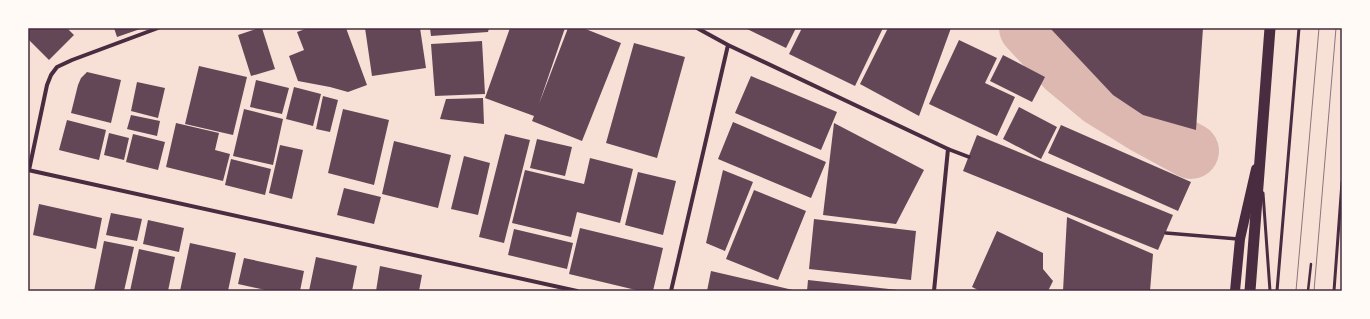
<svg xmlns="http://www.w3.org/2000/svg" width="1370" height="319" font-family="Lora,serif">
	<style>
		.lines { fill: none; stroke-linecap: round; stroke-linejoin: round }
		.river { stroke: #dcb8b0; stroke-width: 56 }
		.building { fill: #644757 }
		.path { stroke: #4a2c40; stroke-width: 2.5 }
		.service { stroke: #4a2c40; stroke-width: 3 }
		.pedestrian { stroke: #4a2c40; stroke-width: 3.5 }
		.minor { stroke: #4a2c40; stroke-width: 4 }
		.primary { stroke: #4a2c40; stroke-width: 10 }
		.trunk { stroke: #4a2c40; stroke-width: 11 }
		.tram { stroke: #8f747c; stroke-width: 1 }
		.neatline { fill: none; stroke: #4a2c40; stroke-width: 1.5 }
	</style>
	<rect width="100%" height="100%" fill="#f7e1d7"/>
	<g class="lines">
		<!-- river -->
		<path class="river" d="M 1027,28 L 1065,69 L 1101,99 L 1145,126 L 1191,151"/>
	</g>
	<!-- building -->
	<path class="building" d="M 28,28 L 67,28 L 74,35 L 49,60 L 28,39 Z
		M 114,28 L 143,28 L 117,37 Z
		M 259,28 L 262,28 L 275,69 L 251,76 L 238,35 Z
		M 308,28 L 346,28 L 367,85 L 348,92 L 330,87 L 298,81 L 289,56 L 304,50 L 297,32 Z
		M 365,28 L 420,28 L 426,68 L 372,76 Z
		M 430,28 L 489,28 L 488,32 L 431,36 Z
		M 510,28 L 565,28 L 539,104 L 568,28 L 583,28 L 621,43 L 582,141 L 532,121 L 534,116 L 485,98 Z
		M 745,28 L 796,28 L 786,48 Z
		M 802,28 L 883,28 L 855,86 L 789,54 Z
		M 888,28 L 951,28 L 919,116 L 860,84 Z
		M 1050,28 L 1203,28 L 1196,130 L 1143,115 L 1113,95 Z
		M 959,40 L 997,58 L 985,83 L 1015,97 L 997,136 L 929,104 Z
		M 482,41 L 485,94 L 435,96 L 431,44 Z
		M 634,43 L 685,57 L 657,158 L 606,143 Z
		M 1003,55 L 1045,77 L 1032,102 L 990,81 Z
		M 199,66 L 247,77 L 233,135 L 185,124 Z
		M 87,72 L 121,80 L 111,123 L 71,113 L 78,85 L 81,78 Z
		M 751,76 L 837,112 L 821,150 L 735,113 Z
		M 256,80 L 289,88 L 282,114 L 250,107 Z
		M 137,82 L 165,88 L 158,118 L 131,111 Z
		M 294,87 L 321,94 L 313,126 L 286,119 Z
		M 323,96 L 338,100 L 330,132 L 316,129 Z
		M 483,98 L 484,124 L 440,119 L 446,99 Z
		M 1019,107 L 1057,127 L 1041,159 L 1003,139 Z
		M 244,109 L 283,119 L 273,165 L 233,156 Z
		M 343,109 L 389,120 L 374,185 L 328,173 Z
		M 131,115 L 160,121 L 157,136 L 127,129 Z
		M 67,120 L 106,130 L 99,160 L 59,150 Z
		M 733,122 L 826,162 L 811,198 L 718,159 Z
		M 176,123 L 219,133 L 215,150 L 230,154 L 223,181 L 166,167 Z
		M 834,123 L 924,170 L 896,224 L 823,215 Z
		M 1061,125 L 1191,182 L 1178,211 L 1048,153 Z
		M 109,133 L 129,138 L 124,160 L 104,155 Z
		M 133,134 L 165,142 L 158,170 L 126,162 Z
		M 505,134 L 530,140 L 504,243 L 479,237 Z
		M 977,135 L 1173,215 L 1158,250 L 963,171 Z
		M 537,139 L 572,147 L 565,176 L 530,168 Z
		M 394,141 L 451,155 L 438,208 L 382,194 Z
		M 280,145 L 303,150 L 292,199 L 269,193 Z
		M 464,156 L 490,163 L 478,215 L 451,209 Z
		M 590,158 L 633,169 L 620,223 L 577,212 L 571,237 L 512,223 L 525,170 L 584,184 Z
		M 231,159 L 271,169 L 265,195 L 225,185 Z
		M 723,170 L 753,182 L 725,251 L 706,243 Z
		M 638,172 L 676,181 L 663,235 L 625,225 Z
		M 344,188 L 381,197 L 374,224 L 337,215 Z
		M 754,190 L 806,211 L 778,280 L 726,259 Z
		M 39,204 L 102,218 L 96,249 L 33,235 Z
		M 111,213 L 142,219 L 137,241 L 106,235 Z
		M 1067,217 L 1153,254 L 1150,291 L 1063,291 Z
		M 814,219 L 916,231 L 911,280 L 809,269 Z
		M 148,220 L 184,228 L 179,252 L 143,244 Z
		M 580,228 L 663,248 L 653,291 L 640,291 L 569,274 Z
		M 514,229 L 573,243 L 567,269 L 508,255 Z
		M 997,231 L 1043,253 L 1043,269 L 1053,281 L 1048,291 L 980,291 L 972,287 Z
		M 104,241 L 134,247 L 124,291 L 94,291 Z
		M 190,243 L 236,253 L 228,291 L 180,291 Z
		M 139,249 L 175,257 L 168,291 L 130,291 Z
		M 316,257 L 357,266 L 352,291 L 309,291 Z
		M 244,258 L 304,271 L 300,291 L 270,291 L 238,284 Z
		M 380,266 L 422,275 L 419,291 L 376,291 Z
		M 711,271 L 793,290 L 793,291 L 707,291 Z
		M 808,280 L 898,290 L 898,291 L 807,291 Z"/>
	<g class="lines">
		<!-- path -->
		<path class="path" d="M 1308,291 L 1311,264"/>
		<!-- service -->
		<path class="service" d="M 1263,193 L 1270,291
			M 1277,291 L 1299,28
			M 1334,291 L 1342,182"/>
		<!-- pedestrian -->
		<path class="pedestrian" d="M 948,149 L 969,157
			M 1166,233 L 1238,239"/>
		<!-- minor -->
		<path class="minor" d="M 697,28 L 728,45 L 948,149 L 934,291
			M 28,170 L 577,291
			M 29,170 L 47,85 L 51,75 L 57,67 L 72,60 L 158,28
			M 671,291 L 728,45"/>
		<!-- primary -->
		<path class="primary" d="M 1235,291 L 1240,239 L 1256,169"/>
		<!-- trunk -->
		<path class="trunk" d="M 1250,291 L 1270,28"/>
		<!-- tram -->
		<path class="tram" d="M 1296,291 L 1319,28
			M 1314,291 L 1336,28"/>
	</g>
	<!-- border -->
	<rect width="1370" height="319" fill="none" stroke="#fffaf5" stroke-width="58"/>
	<rect x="29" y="29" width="1312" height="261" class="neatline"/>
</svg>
